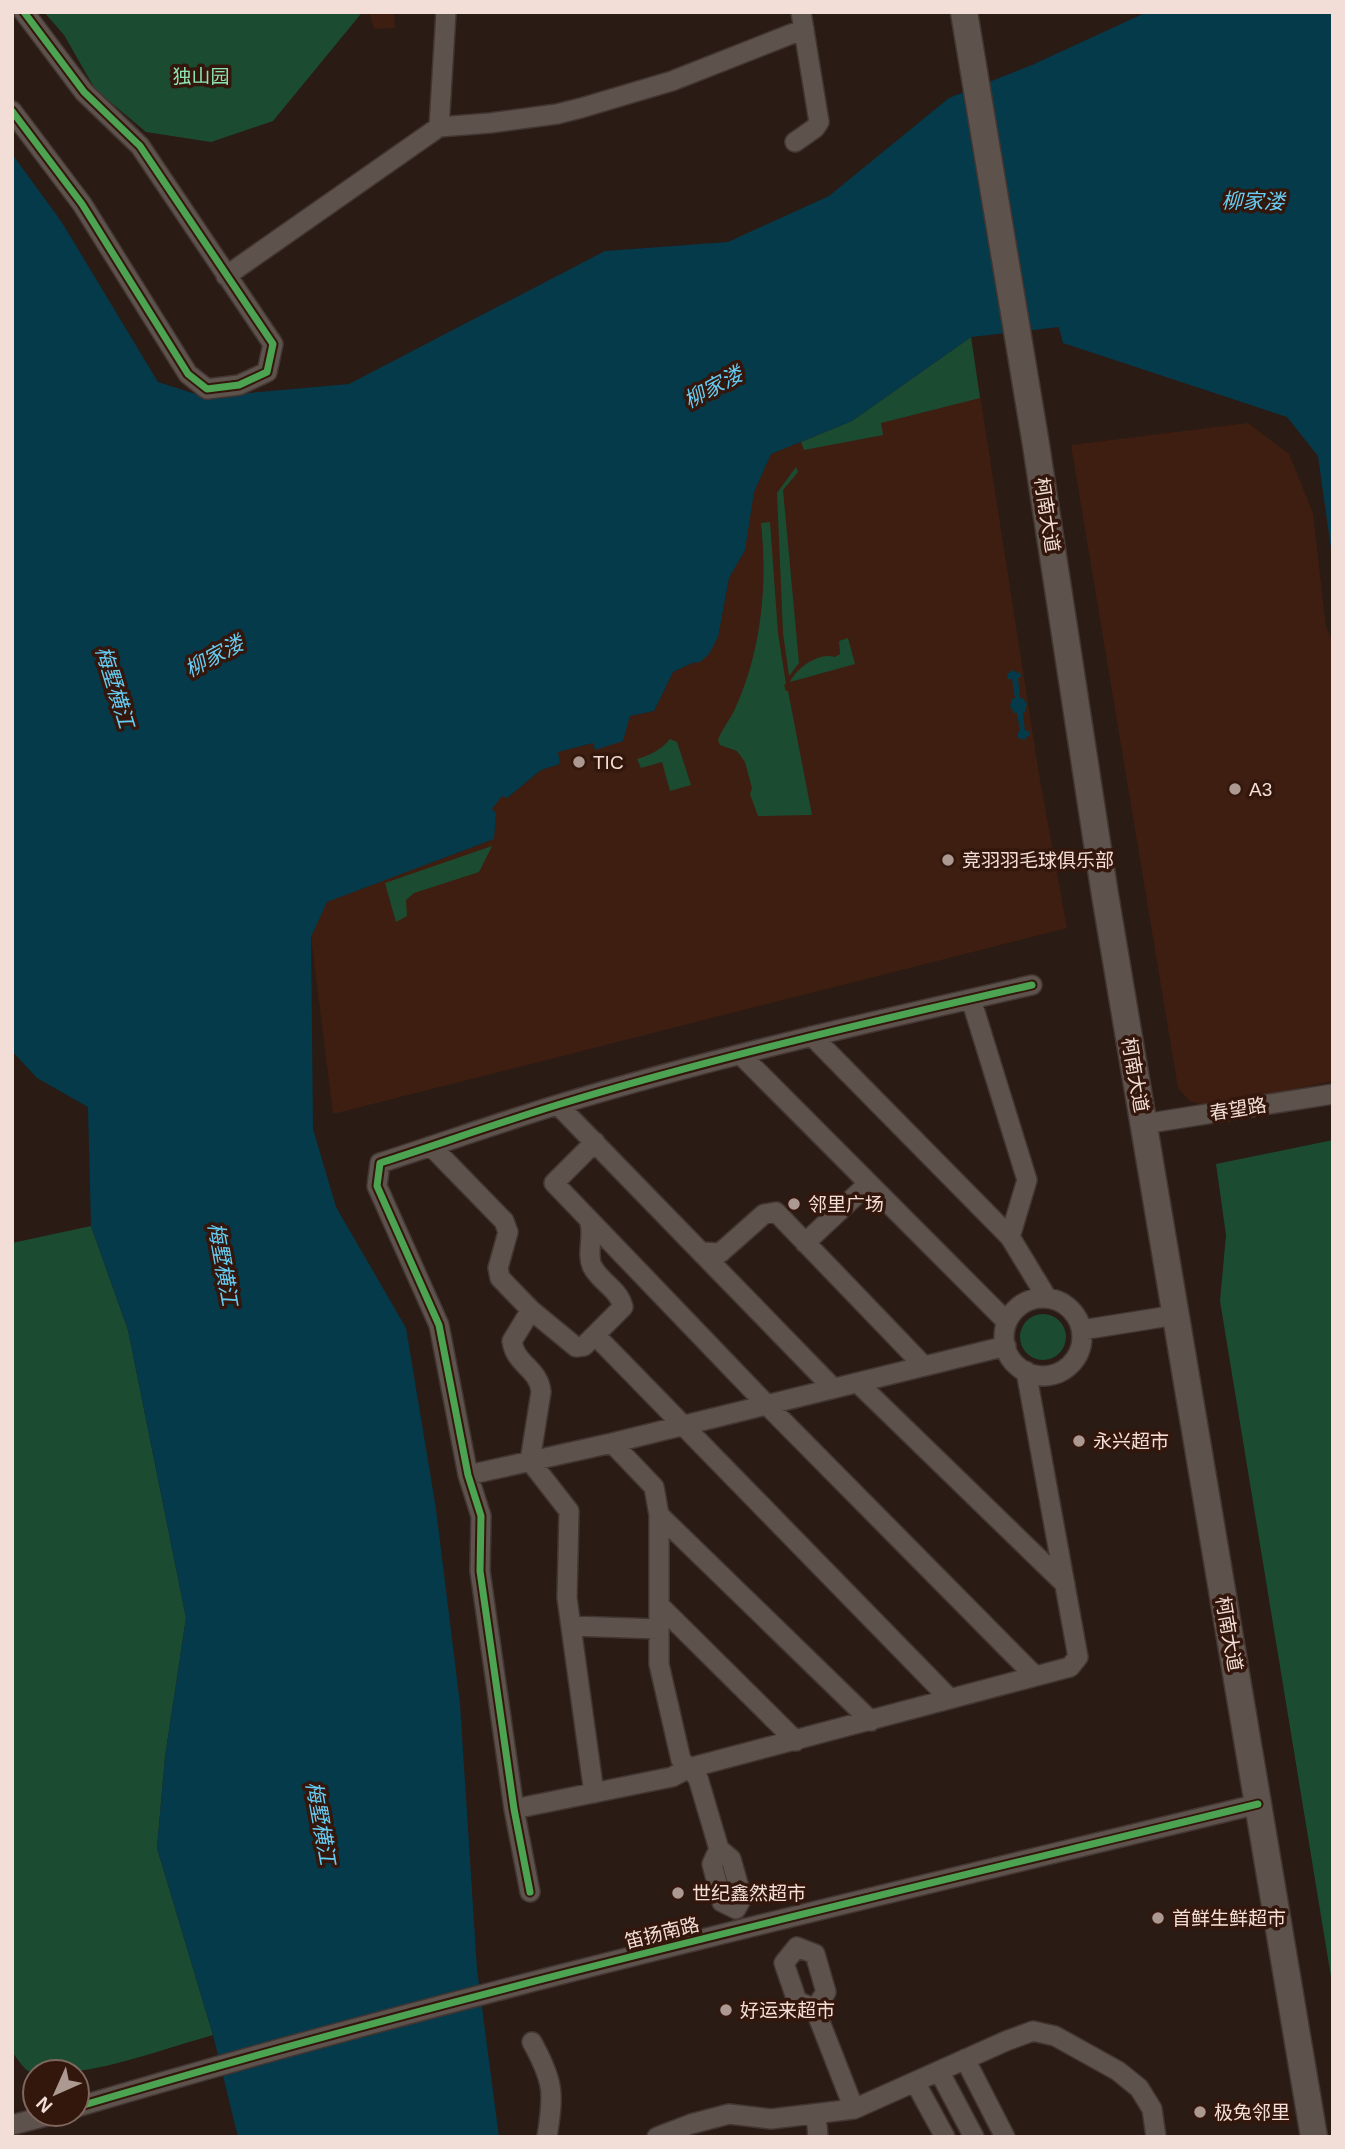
<svg xmlns="http://www.w3.org/2000/svg" width="1345" height="2149" font-family="Helvetica,'Noto Sans SC',sans-serif">
	<style>
		.built { fill: #3e1e10 }
		.green { fill: #1b4c32 }
		.water { fill: #053a4b }
		.lines { fill: none; stroke-linecap: round; stroke-linejoin: round }
		.street-casing { stroke: #433632; stroke-width: 22 }
		.secondary-casing { stroke: #433632; stroke-width: 29 }
		.street { stroke: #5e524d; stroke-width: 19 }
		.secondary { stroke: #5e524d; stroke-width: 26 }
		.cycleway-casing { stroke: #33170c; stroke-width: 11 }
		.cycleway { stroke: #4ca352; stroke-width: 7 }
		.poi-dot { fill: #ac9a92; stroke: #33170c; stroke-width: 2.5 }
		.labels { text-anchor: middle; dominant-baseline: central; stroke-width: 7; stroke-linejoin: round; paint-order: stroke }
		.park-label { font-size: 19px; fill: #8ee5b4; stroke: #33170c }
		.street-label { font-size: 19px; fill: #f2ded6; stroke: #33170c }
		.poi-label { font-size: 19px; fill: #f2ded6; stroke: #33170c; text-anchor: start }
		.water-label { font-size: 21px; font-style: italic; fill: #67cdf4; stroke: #33170c }
	</style>
	<rect width="100%" height="100%" fill="#2a1b15"/>
	<!-- built -->
	<path class="built" d="M 369,12 L 394,12 L 395,28 L 374,29 Z
		M 971,337 L 1039,774 L 1067,928 L 333,1114 L 311,937 L 326,902 L 494,839 L 496,813 L 491,809 L 502,795 L 507,798 L 541,770 L 560,764 L 557,752 L 593,743 L 595,750 L 630,716 L 654,711 L 673,672 L 692,663 L 718,637 L 729,578 L 754,492 L 771,454 L 852,421 Z
		M 1248,423 L 1289,454 L 1313,513 L 1326,627 L 1333,642 L 1333,1081 L 1209,1107 L 1190,1101 L 1178,1088 L 1071,445 Z"/>
	<!-- green -->
	<path class="green" d="M 44,12 L 360,12 L 360,15 L 273,121 L 211,142 L 146,132 L 95,89 L 64,35 Z
		M 971,337 L 980,398 L 881,423 L 883,435 L 804,450 L 801,442 L 852,421 Z
		M 796,467 L 798,472 L 783,490 L 799,663 L 789,676 L 783,633 L 777,493 Z
		M 770,522 L 778,633 L 786,684 L 784,685 L 786,691 L 788,691 L 812,815 L 758,816 L 750,794 L 752,788 L 745,762 L 737,751 L 720,745 L 718,740 C 722,729 729,721 734,711 C 761,654 768,586 761,523 Z
		M 848,638 L 855,664 L 790,682 C 797,667 820,652 835,657 L 840,654 L 839,641 Z
		M 670,739 L 677,742 L 691,785 L 670,791 L 662,762 L 641,768 L 637,759 C 649,756 662,749 670,739 Z
		M 492,846 L 479,872 L 414,893 L 406,900 L 407,916 L 396,922 L 385,883 Z
		M 1333,1140 L 1333,1989 L 1220,1301 L 1226,1235 L 1216,1164 Z
		M 91,1226 L 128,1330 L 186,1618 L 165,1757 L 157,1848 L 213,2035 C 156,2051 91,2077 35,2073 C 25,2073 18,2059 12,2052 L 12,1243 Z
		M1020 1337a23 23 0 1 1 46 0a23 23 0 1 1-46 0Z"/>
	<!-- water -->
	<path class="water" d="M 1147,12 L 1332,12 L 1333,563 L 1318,456 L 1287,417 L 1063,343 L 1059,327 L 971,337 L 852,421 L 771,454 L 754,492 L 745,550 L 729,578 L 718,637 L 709,654 L 700,662 L 692,663 L 673,672 L 654,711 L 630,716 L 623,741 L 595,750 L 593,743 L 558,752 L 560,764 L 541,770 L 507,798 L 502,796 L 492,809 L 496,813 L 494,839 L 327,902 L 311,937 L 313,1129 L 336,1207 L 406,1328 L 436,1509 L 460,1704 L 477,1969 L 499,2137 L 238,2137 L 213,2035 L 157,1848 L 165,1757 L 186,1618 L 128,1330 L 91,1226 L 88,1107 L 37,1078 L 12,1051 L 12,154 L 61,221 L 158,382 L 205,397 L 349,384 L 605,251 L 728,242 L 829,196 L 949,98 L 1032,65 Z
		M 1013,670 L 1017,673 L 1020,672 L 1021,677 L 1018,678 L 1020,698 L 1023,698 L 1027,704 L 1025,712 L 1023,713 L 1025,731 L 1029,731 L 1030,736 L 1026,737 L 1025,740 L 1018,738 L 1018,732 L 1020,732 L 1017,713 L 1014,713 L 1010,706 L 1012,699 L 1015,698 L 1012,679 L 1008,679 L 1007,674 Z"/>
	<g class="lines">
		<defs>
			<path id="street" d="M 12,111 L 82,204 L 188,374 L 207,389 L 239,385 L 267,372 L 273,344 L 140,146 L 84,92 L 24,12
				M 439,127 L 446,12
				M 795,142 L 815,128 L 819,122 L 801,12
				M 226,276 L 439,127 L 490,123 L 557,114 L 581,108 L 672,81 L 804,29
				M 971,999 L 1027,1180 L 1010,1237
				M 812,1036 L 1010,1237 L 1047,1298
				M 741,1055 L 1007,1322
				M 558,1105 L 833,1388
				M 1144,1124 L 1333,1094
				M 595,1142 L 554,1183 L 767,1405 L 1035,1676
				M 431,1146 L 504,1221 L 508,1232 L 498,1268 L 500,1278 L 531,1310 L 512,1341 C 515,1365 539,1368 541,1392 L 530,1461 L 569,1511 L 567,1598 L 594,1793
				M 805,1243 L 868,1184
				M 701,1252 L 720,1253 L 764,1214 L 776,1212 L 924,1366
				M1004 1337a39 39 0 1 1 78 0a39 39 0 1 1-78 0Z
				M 531,1310 L 576,1347 L 584,1346 L 623,1307 C 619,1289 600,1282 592,1266 C 586,1252 595,1235 589,1220
				M 1082,1330 L 1176,1315
				M 596,1336 L 950,1699
				M 858,1383 L 1065,1584
				M 612,1443 L 654,1487 L 659,1515 L 659,1664 L 681,1760 L 698,1778 L 719,1849
				M 468,1475 L 612,1443 L 1006,1346
				M 659,1515 L 871,1721
				M 659,1605 L 796,1741
				M 571,1626 L 659,1629
				M 514,1809 L 672,1777 L 689,1768 L 1070,1667 L 1078,1657 L 1026,1371
				M 719,1849 L 731,1859 L 742,1898 L 736,1909 L 722,1902 L 712,1864 Z
				M 530,1892 L 514,1809 L 480,1571 L 481,1516 L 468,1475 L 439,1325 L 377,1186 L 380,1163 C 439,1144 498,1123 557,1105 C 713,1058 873,1021 1032,985
				M 797,1947 L 815,1954 L 826,1992 L 815,2009 L 797,2001 L 784,1963 Z
				M 815,2009 L 854,2109
				M 532,2042 C 554,2082 554,2093 547,2137
				M 965,2059 L 1005,2137
				M 939,2071 L 974,2137
				M 915,2082 L 945,2137
				M 77,2107 C 467,1991 863,1900 1258,1804
				M 816,2114 L 818,2137
				M 12,2125 L 54,2114
				M 657,2137 L 691,2124 L 729,2114 L 771,2119 L 854,2109 L 1006,2041 L 1033,2031 L 1055,2036 L 1118,2071 L 1139,2088 L 1152,2109 L 1156,2137"/>
			<path id="secondary" d="M 964,12 L 1036,445 L 1105,895 L 1314,2137"/>
		</defs>
		<!-- street casing -->
		<use href="#street" class="street-casing"/>
		<!-- secondary casing -->
		<use href="#secondary" class="secondary-casing"/>
		<!-- street -->
		<use href="#street" class="street"/>
		<!-- secondary -->
		<use href="#secondary" class="secondary"/>
		<defs>
			<path id="cycleway" d="M 12,111 L 82,204 L 188,374 L 207,389 L 239,385 L 267,372 L 273,344 L 140,146 L 84,92 L 24,12
				M 530,1892 L 514,1809 L 480,1571 L 481,1516 L 468,1475 L 439,1325 L 377,1186 L 380,1163 C 439,1144 498,1123 557,1105 C 713,1058 873,1021 1032,985
				M 77,2107 C 467,1991 863,1900 1258,1804"/>
		</defs>
		<!-- cycleway casing -->
		<use href="#cycleway" class="cycleway-casing"/>
		<!-- cycleway -->
		<use href="#cycleway" class="cycleway"/>
	</g>
	<!-- markers -->
	<g class="poi-dot">
		<circle cx="579" cy="762" r="7"/>
		<circle cx="1235" cy="789" r="7"/>
		<circle cx="948" cy="860" r="7"/>
		<circle cx="794" cy="1204" r="7"/>
		<circle cx="1079" cy="1441" r="7"/>
		<circle cx="678" cy="1893" r="7"/>
		<circle cx="1158" cy="1918" r="7"/>
		<circle cx="726" cy="2010" r="7"/>
		<circle cx="1200" cy="2112" r="7"/>
	</g>
	<g class="labels">
		<!-- park labels -->
		<g class="park-label">
			<text x="201" y="76">独山园</text>
		</g>
		<!-- street labels -->
		<g class="street-label">
			<text transform="translate(1047 515) rotate(81)">柯南大道</text>
			<text transform="translate(1135 1075) rotate(80)">柯南大道</text>
			<text transform="translate(1238 1109) rotate(-9)">春望路</text>
			<text transform="translate(1229 1634) rotate(80)">柯南大道</text>
			<text transform="translate(662 1933) rotate(-14)">笛扬南路</text>
		</g>
		<!-- poi labels -->
		<g class="poi-label">
			<text x="593" y="762">TIC</text>
			<text x="1249" y="789">A3</text>
			<text x="962" y="860">竞羽羽毛球俱乐部</text>
			<text x="808" y="1204">邻里广场</text>
			<text x="1093" y="1441">永兴超市</text>
			<text x="692" y="1893">世纪鑫然超市</text>
			<text x="1172" y="1918">首鲜生鲜超市</text>
			<text x="740" y="2010">好运来超市</text>
			<text x="1214" y="2112">极兔邻里</text>
		</g>
		<!-- water labels -->
		<g class="water-label">
			<text transform="translate(1253 201) rotate(1)">柳家溇</text>
			<text transform="translate(713 387) rotate(-28)">柳家溇</text>
			<text transform="translate(214 656) rotate(-28)">柳家溇</text>
			<text transform="translate(115 687) rotate(73)">梅墅横江</text>
			<text transform="translate(223 1264) rotate(80)">梅墅横江</text>
			<text transform="translate(321 1823) rotate(80)">梅墅横江</text>
		</g>
	</g>
	<!-- border -->
	<rect width="1345" height="2149" fill="none" stroke="#f2ded6" stroke-width="28"/>
	<!-- north arrow -->
	<g transform="translate(56 2093) rotate(225)"><circle r="33" fill="#33170c" stroke="#7f675d" stroke-width="2"/>
	<path d="M0-5L12 26L0 18L-12 26Z" fill="#ac9a92"/>
	<text y="-10" font-size="19" font-weight="bold" text-anchor="middle" fill="#f2ded6">N</text>
	</g>
</svg>
